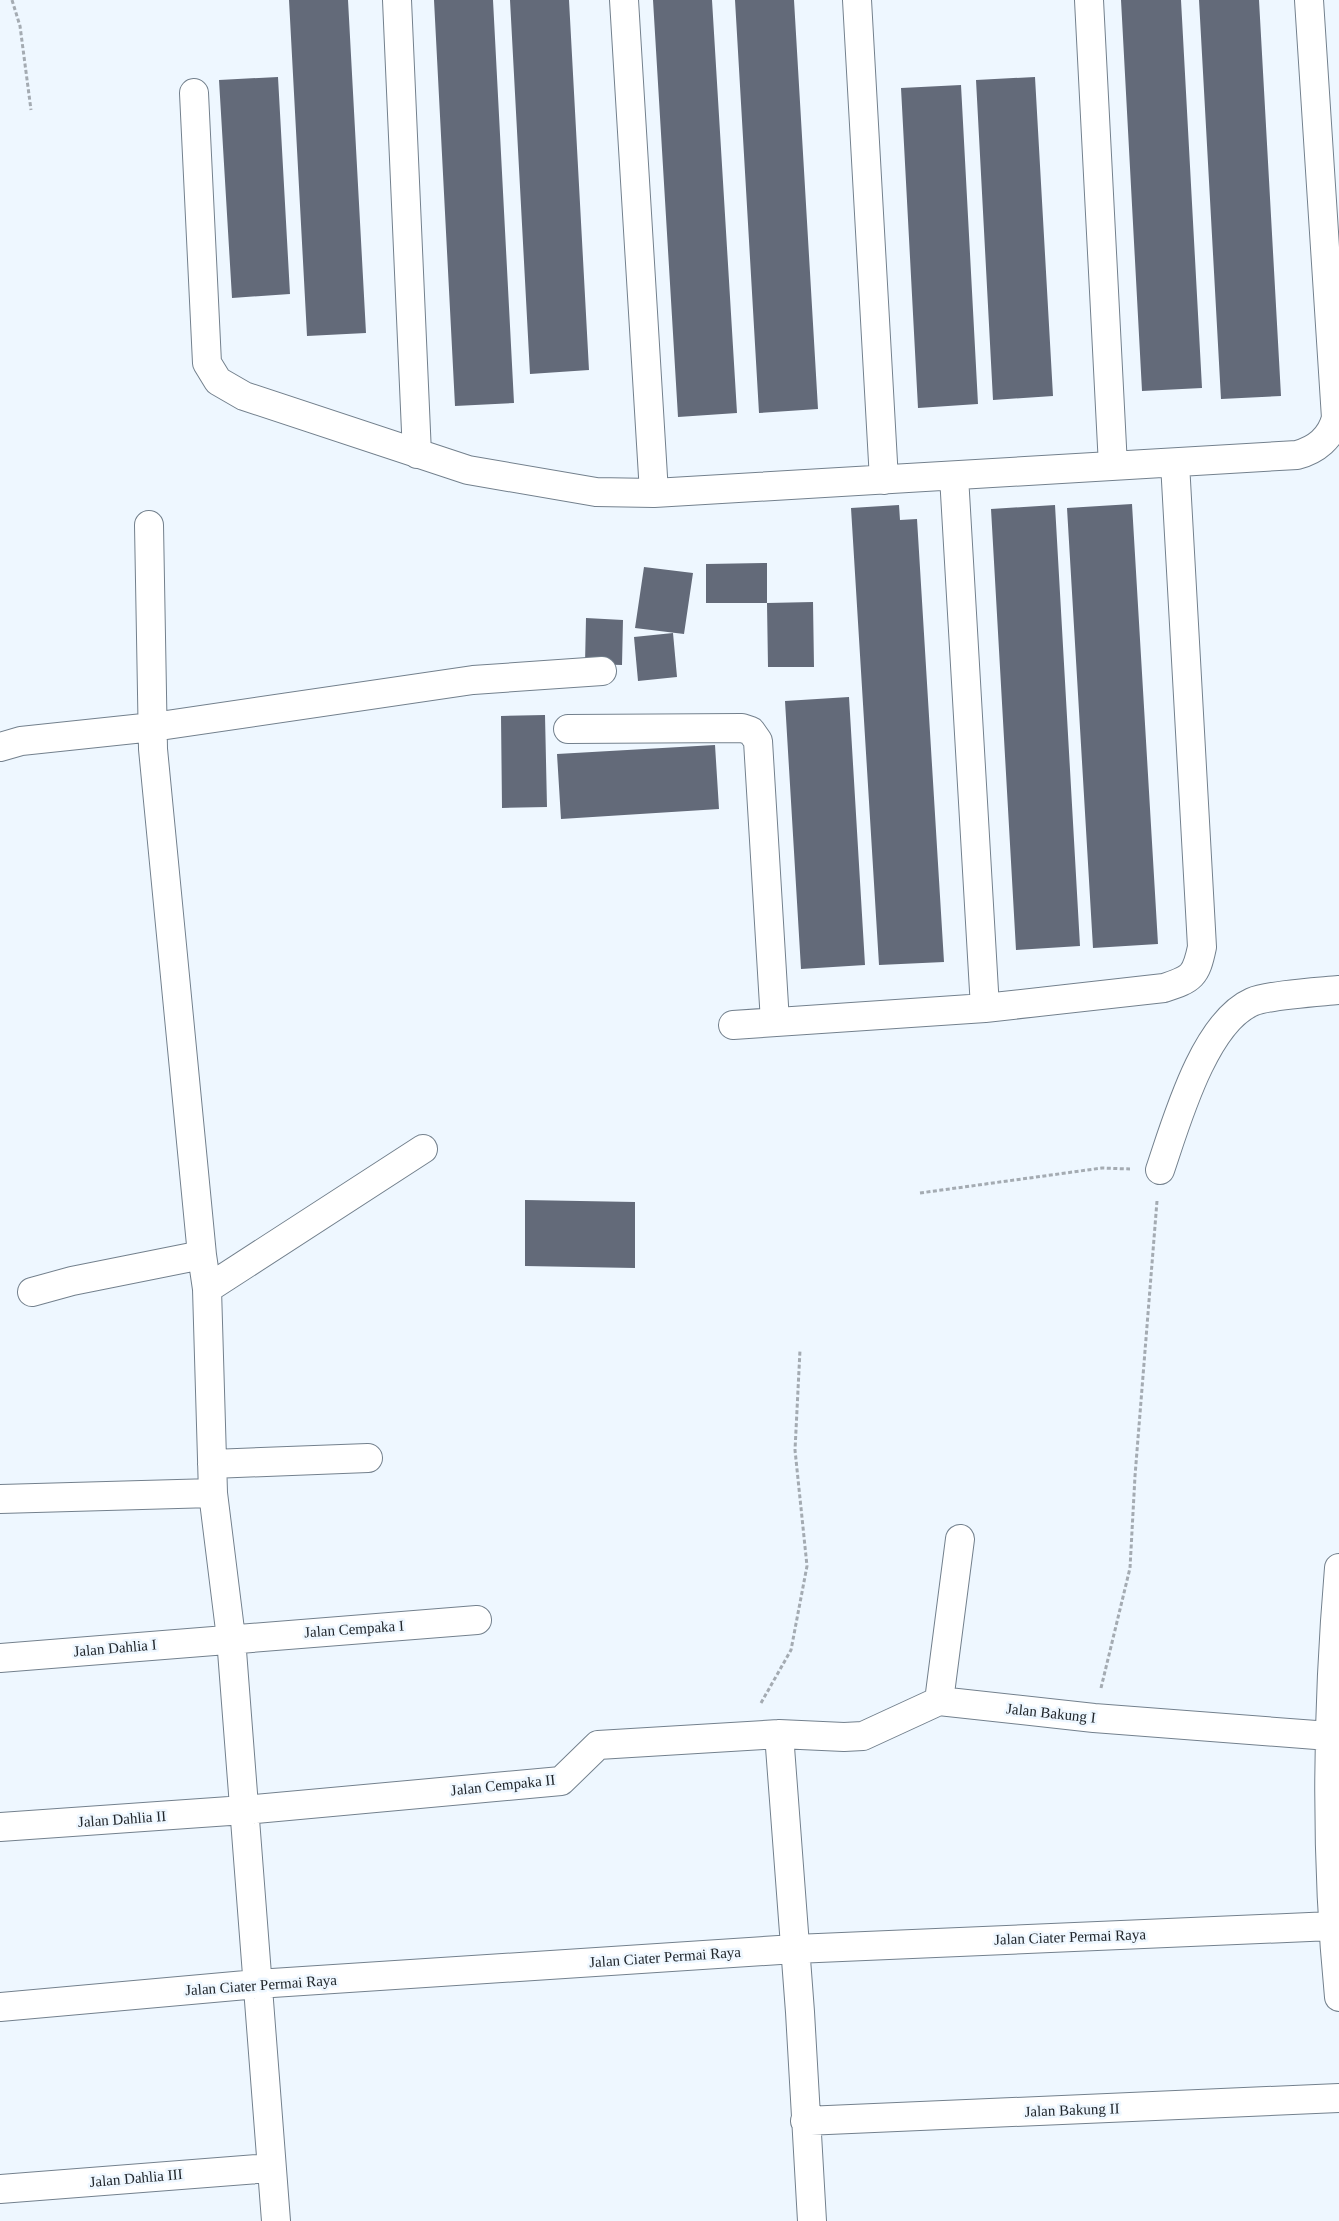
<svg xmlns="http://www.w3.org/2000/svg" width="1339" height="2221" font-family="'Times New Roman',serif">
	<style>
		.building { fill: #636a79 }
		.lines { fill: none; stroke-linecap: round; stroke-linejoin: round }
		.street-casing { stroke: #73808d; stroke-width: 30 }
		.path { stroke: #a4abb2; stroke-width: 3; stroke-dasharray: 4 2.5; stroke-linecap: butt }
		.street { stroke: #fff; stroke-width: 28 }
		.labels { text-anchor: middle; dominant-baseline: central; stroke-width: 5; stroke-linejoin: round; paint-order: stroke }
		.street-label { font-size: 15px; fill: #20252a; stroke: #eef7ff }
	</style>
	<rect width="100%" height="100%" fill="#eef7ff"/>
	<!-- building -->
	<path class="building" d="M 289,0 L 348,0 L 366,333 L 307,336 Z
		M 434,0 L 493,0 L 514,403 L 455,406 Z
		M 510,0 L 569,0 L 589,370 L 530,374 Z
		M 653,0 L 712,0 L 737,413 L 678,417 Z
		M 735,0 L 794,0 L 818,409 L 759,413 Z
		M 1121,0 L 1181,0 L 1202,388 L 1142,391 Z
		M 1199,0 L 1259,0 L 1281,396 L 1221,399 Z
		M 278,77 L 290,294 L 232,298 L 219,80 Z
		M 1035,77 L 1053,396 L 993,400 L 976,80 Z
		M 961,85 L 978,404 L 918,408 L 901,88 Z
		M 1132,504 L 1158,944 L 1093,948 L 1067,508 Z
		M 899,505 L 900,520 L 917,519 L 944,962 L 879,965 L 851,508 Z
		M 1055,505 L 1080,946 L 1016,950 L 991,509 Z
		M 767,563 L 767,603 L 813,602 L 814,667 L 768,667 L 767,603 L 706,603 L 706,564 Z
		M 644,567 L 693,573 L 684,634 L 635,628 Z
		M 586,618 L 623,620 L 622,665 L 585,664 Z
		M 673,633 L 677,677 L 638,681 L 634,637 Z
		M 849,697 L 865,965 L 801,969 L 785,701 Z
		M 545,715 L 547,807 L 502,808 L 501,716 Z
		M 715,745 L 719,809 L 561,819 L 557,754 Z
		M 525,1200 L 635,1202 L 635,1268 L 525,1266 Z"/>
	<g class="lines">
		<defs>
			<path id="street" d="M 397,0 L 417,454
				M 624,0 L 654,493
				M 857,0 L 884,480
				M 1089,0 L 1113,466
				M 194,93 L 207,363 L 218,381 L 244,396 L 468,470 L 596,492 L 654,493 L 1297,455 C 1316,450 1331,438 1336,418 L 1309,0
				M 954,476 L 985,1008
				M 149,525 L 153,749 L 202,1255 L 207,1289 L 213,1493 L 231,1638 L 276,2221
				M 568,729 L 742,728 L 751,731 L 758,741 L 775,1022
				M 0,747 L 21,741 L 153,727 L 473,680 L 602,671
				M 733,1025 L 985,1008 L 1164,988 C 1192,979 1196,976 1202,947 L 1175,463
				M 1160,1170 C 1176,1123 1204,1023 1252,1002 C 1268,995 1319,992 1339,990
				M 207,1289 L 423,1149
				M 32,1292 L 72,1281 L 202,1255
				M 212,1464 L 368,1458
				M 0,1499 L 213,1493
				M 1339,1568 C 1327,1710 1325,1855 1339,1997
				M 0,1658 L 477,1620
				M 939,1701 L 960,1539
				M 779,1734 L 800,2012 L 812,2221
				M 0,1827 L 244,1810 L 561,1781 L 598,1745 L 779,1734 L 844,1737 L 863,1736 L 939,1701 L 1094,1718 L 1329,1736
				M 0,2007 L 257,1984 L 795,1949 L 1332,1926
				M 805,2121 L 1339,2098
				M 0,2189 L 271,2168"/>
		</defs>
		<!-- street casing -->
		<use href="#street" class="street-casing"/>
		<!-- path -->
		<path class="path" d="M 12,0 L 20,26 L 31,110
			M 920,1193 L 1102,1168 L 1130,1169
			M 1101,1688 L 1130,1568 L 1135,1476 L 1157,1201
			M 761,1703 L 791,1650 L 807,1566 L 795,1450 L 800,1350"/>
		<!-- street -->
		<use href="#street" class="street"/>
	</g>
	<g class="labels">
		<!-- street labels -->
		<g class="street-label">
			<text transform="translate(354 1629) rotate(-4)">Jalan Cempaka I</text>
			<text transform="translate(115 1648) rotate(-5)">Jalan Dahlia I</text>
			<text transform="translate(1051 1713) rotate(6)">Jalan Bakung I</text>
			<text transform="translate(503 1785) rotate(-6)">Jalan Cempaka II</text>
			<text transform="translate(122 1819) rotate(-4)">Jalan Dahlia II</text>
			<text transform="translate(1070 1937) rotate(-2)">Jalan Ciater Permai Raya</text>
			<text transform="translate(665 1957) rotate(-4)">Jalan Ciater Permai Raya</text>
			<text transform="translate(261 1985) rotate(-4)">Jalan Ciater Permai Raya</text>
			<text transform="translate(1072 2110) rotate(-2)">Jalan Bakung II</text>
			<text transform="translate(136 2178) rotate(-5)">Jalan Dahlia III</text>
		</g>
	</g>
</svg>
